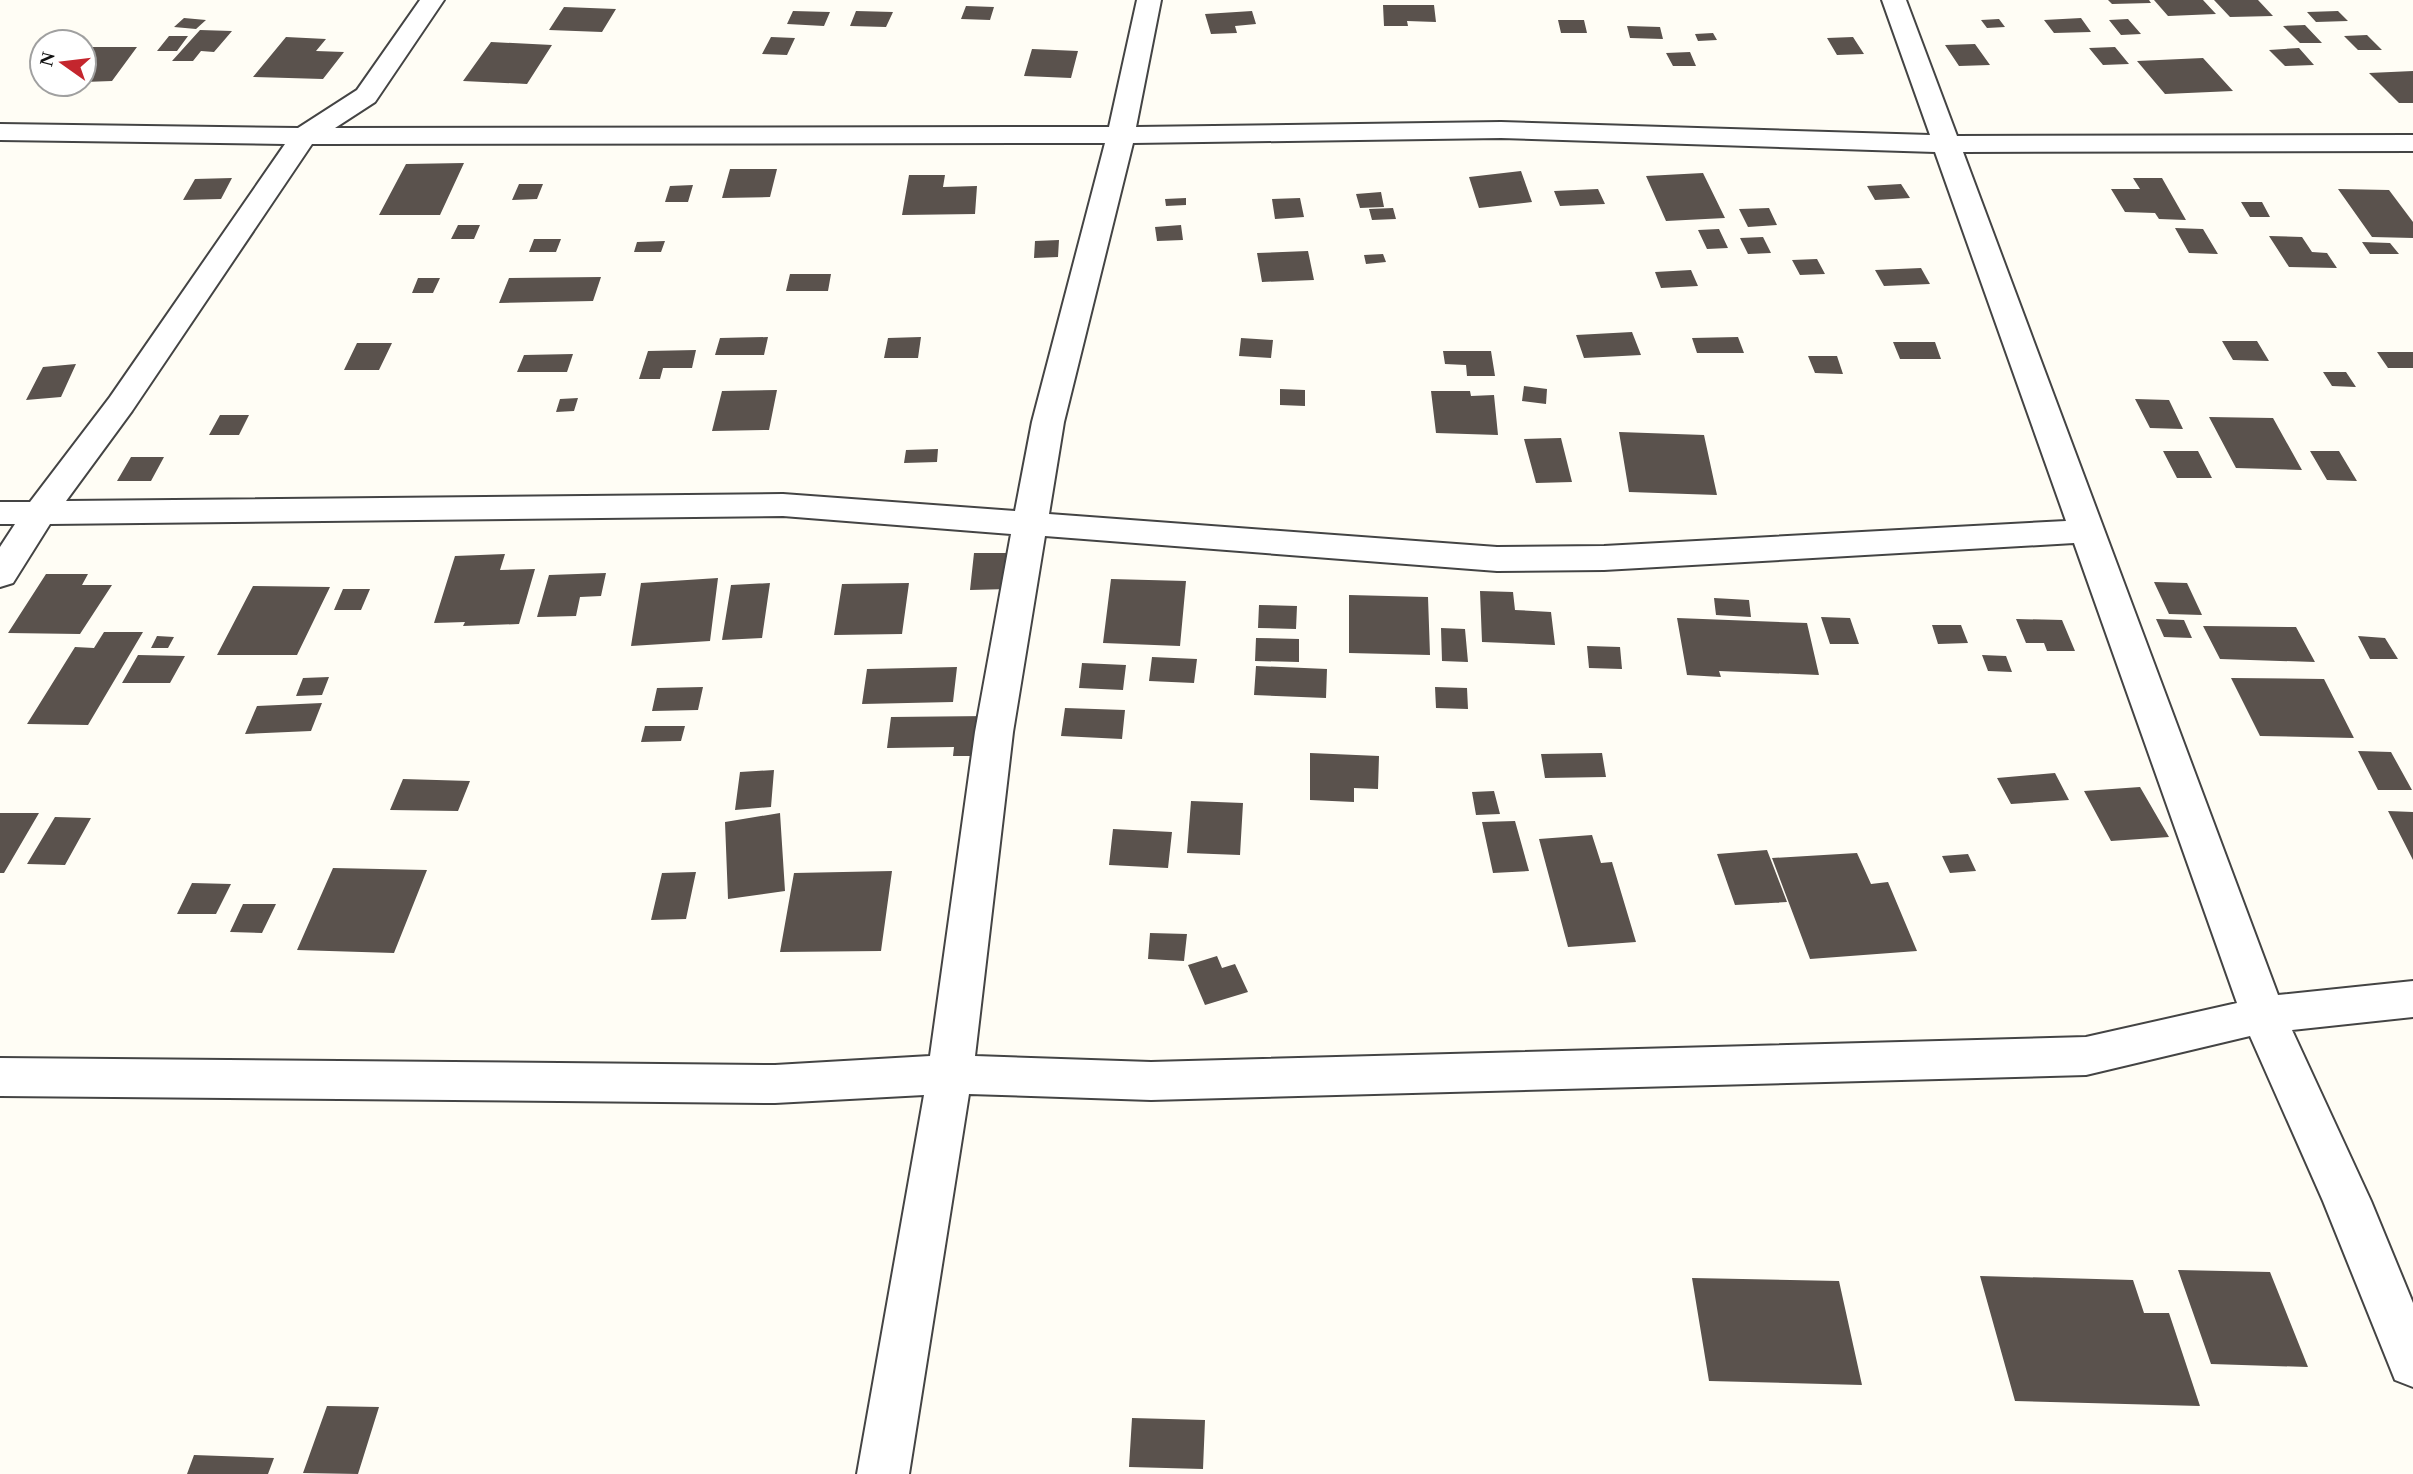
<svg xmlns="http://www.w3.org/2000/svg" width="2413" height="1474" font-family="Georgia,serif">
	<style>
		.building { fill: #5a524d }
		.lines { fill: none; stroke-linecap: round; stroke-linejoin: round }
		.minor-casing { stroke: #444; stroke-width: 4 }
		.minor { fill: #fff; fill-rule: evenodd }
	</style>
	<rect width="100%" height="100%" fill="#fffdf5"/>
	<!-- building -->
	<path class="building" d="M 2108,0 L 2149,0 L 2151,3 L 2112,4 Z
		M 2154,0 L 2203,0 L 2216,14 L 2168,16 Z
		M 2214,0 L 2258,0 L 2273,16 L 2230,17 Z
		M 1383,5 L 1434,5 L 1436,22 L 1407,21 L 1408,26 L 1384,26 Z
		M 966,6 L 994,7 L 990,20 L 961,19 Z
		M 564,7 L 616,9 L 602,32 L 549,30 Z
		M 793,11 L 830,12 L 824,26 L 787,24 Z
		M 856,11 L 893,12 L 886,27 L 850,26 Z
		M 1252,11 L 1256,24 L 1235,26 L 1237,33 L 1211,34 L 1205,14 Z
		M 2338,11 L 2348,21 L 2316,22 L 2307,12 Z
		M 184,18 L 206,20 L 196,29 L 174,27 Z
		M 2081,18 L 2091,32 L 2054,33 L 2044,20 Z
		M 1999,19 L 2005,27 L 1987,28 L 1981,20 Z
		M 2128,19 L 2141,34 L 2121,35 L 2109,20 Z
		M 1558,20 L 1584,20 L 1587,33 L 1561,33 Z
		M 2305,25 L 2322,43 L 2300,43 L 2283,26 Z
		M 1627,26 L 1660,27 L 1663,39 L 1630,38 Z
		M 200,30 L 232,31 L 214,52 L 201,51 L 193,61 L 172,61 Z
		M 1713,33 L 1717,40 L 1698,41 L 1695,34 Z
		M 2367,35 L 2382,50 L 2358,50 L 2344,36 Z
		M 169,36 L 188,36 L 177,51 L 157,51 Z
		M 286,37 L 326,39 L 316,51 L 344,52 L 323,79 L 253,77 Z
		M 771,37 L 795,38 L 787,55 L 762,54 Z
		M 1853,37 L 1864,54 L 1837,55 L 1827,38 Z
		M 491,42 L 552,45 L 527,84 L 463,81 Z
		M 1975,44 L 1990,65 L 1959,66 L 1945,45 Z
		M 84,47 L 137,47 L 112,81 L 84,82 Z
		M 2115,47 L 2129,64 L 2103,65 L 2089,48 Z
		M 2299,48 L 2314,65 L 2285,66 L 2269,50 Z
		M 1032,49 L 1078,51 L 1071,78 L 1024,76 Z
		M 1690,52 L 1696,66 L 1673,66 L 1666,53 Z
		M 2203,58 L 2233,91 L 2165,94 L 2137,61 Z
		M 2413,71 L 2413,103 L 2399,103 L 2369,73 Z
		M 464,163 L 440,215 L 379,215 L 406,164 Z
		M 730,169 L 777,169 L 770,197 L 722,198 Z
		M 1521,171 L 1532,202 L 1479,208 L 1469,177 Z
		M 1703,173 L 1725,218 L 1666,221 L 1646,176 Z
		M 909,175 L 945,175 L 943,187 L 977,186 L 975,214 L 902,215 Z
		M 232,178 L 221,199 L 183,200 L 195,179 Z
		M 2133,178 L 2162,178 L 2186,220 L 2159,219 L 2155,213 L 2125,212 L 2111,189 L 2140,189 Z
		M 519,184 L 543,184 L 537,199 L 512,200 Z
		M 1901,184 L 1910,198 L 1875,200 L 1867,186 Z
		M 693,185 L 688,202 L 665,202 L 670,186 Z
		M 1598,189 L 1605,204 L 1560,206 L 1554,191 Z
		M 2338,189 L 2389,190 L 2413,222 L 2413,238 L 2372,237 Z
		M 1381,192 L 1384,207 L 1360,208 L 1356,194 Z
		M 1186,198 L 1186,205 L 1166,206 L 1165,199 Z
		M 1300,198 L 1304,217 L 1275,219 L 1272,199 Z
		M 2241,202 L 2262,202 L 2270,217 L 2250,217 Z
		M 1393,208 L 1396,219 L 1372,220 L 1369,209 Z
		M 1769,208 L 1777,225 L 1748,227 L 1739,209 Z
		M 458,225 L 480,225 L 474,239 L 451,239 Z
		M 1181,225 L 1183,240 L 1157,241 L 1155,227 Z
		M 2175,228 L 2203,229 L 2218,254 L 2189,253 Z
		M 1719,229 L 1728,248 L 1707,249 L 1698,230 Z
		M 2269,236 L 2302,237 L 2312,252 L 2327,253 L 2337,268 L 2289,267 Z
		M 1763,237 L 1771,253 L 1748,254 L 1740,238 Z
		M 534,239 L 561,239 L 556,252 L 529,252 Z
		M 1059,240 L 1058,257 L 1034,258 L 1035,241 Z
		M 665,241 L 661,252 L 634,252 L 637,242 Z
		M 2362,242 L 2390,243 L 2399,254 L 2370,254 Z
		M 1308,251 L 1314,280 L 1262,282 L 1257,253 Z
		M 1383,254 L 1386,262 L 1366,264 L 1364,255 Z
		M 1817,259 L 1825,274 L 1800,275 L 1792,260 Z
		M 1921,268 L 1930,284 L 1884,286 L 1875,270 Z
		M 1691,270 L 1698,286 L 1661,288 L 1655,272 Z
		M 790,274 L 831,274 L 828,291 L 786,291 Z
		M 601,277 L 593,301 L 499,303 L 509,278 Z
		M 418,278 L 440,278 L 433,293 L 412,293 Z
		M 1632,332 L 1641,355 L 1584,358 L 1576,335 Z
		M 768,337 L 764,355 L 715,355 L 720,338 Z
		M 921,337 L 918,358 L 884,358 L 888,338 Z
		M 1738,337 L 1744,353 L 1697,353 L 1692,338 Z
		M 1241,338 L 1273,340 L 1271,358 L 1239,356 Z
		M 2222,341 L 2257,341 L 2269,361 L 2233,360 Z
		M 1893,342 L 1935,342 L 1941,359 L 1900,359 Z
		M 357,343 L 392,343 L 379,370 L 344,370 Z
		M 696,350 L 692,368 L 663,368 L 660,379 L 639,379 L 648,351 Z
		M 1443,351 L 1491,351 L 1495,376 L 1467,376 L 1466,365 L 1445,364 Z
		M 2377,352 L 2413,352 L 2413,368 L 2388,368 Z
		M 573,354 L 567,372 L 517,372 L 524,355 Z
		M 1808,356 L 1837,356 L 1843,374 L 1815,373 Z
		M 76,364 L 61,397 L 26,400 L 43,367 Z
		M 2323,372 L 2346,372 L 2356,387 L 2332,386 Z
		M 1524,386 L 1547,389 L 1546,404 L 1522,401 Z
		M 1280,389 L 1305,390 L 1305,406 L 1280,405 Z
		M 777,390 L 769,430 L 712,431 L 722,391 Z
		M 1431,391 L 1470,391 L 1471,396 L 1494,395 L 1498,435 L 1436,433 Z
		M 578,398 L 574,411 L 556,412 L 560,399 Z
		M 2135,399 L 2169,400 L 2183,429 L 2150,428 Z
		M 220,415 L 249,415 L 239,435 L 209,435 Z
		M 2209,417 L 2273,418 L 2302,470 L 2236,468 Z
		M 1619,432 L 1704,435 L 1717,495 L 1629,492 Z
		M 1561,438 L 1572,482 L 1536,483 L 1524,439 Z
		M 938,449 L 937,462 L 904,463 L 906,450 Z
		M 2163,451 L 2198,451 L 2212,478 L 2177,478 Z
		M 2310,451 L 2339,451 L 2357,481 L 2327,480 Z
		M 131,457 L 164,457 L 151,481 L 117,481 Z
		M 974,553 L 1012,553 L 1009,589 L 970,590 Z
		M 505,554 L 500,570 L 535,569 L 519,624 L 463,626 L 465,622 L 434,623 L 455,556 Z
		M 606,573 L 601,596 L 580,597 L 576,616 L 537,617 L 549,575 Z
		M 46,574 L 88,574 L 82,585 L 112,585 L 80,634 L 8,633 Z
		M 718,578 L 710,641 L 631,646 L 641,583 Z
		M 1111,579 L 1186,581 L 1180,646 L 1103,643 Z
		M 2154,582 L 2187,583 L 2202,615 L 2169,614 Z
		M 770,583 L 762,638 L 722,640 L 731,585 Z
		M 909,583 L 902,634 L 834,635 L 842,584 Z
		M 253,586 L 330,587 L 297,655 L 217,655 Z
		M 343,589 L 370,589 L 361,610 L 334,610 Z
		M 1480,591 L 1513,592 L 1515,610 L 1551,612 L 1555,645 L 1482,642 Z
		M 1349,595 L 1428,597 L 1430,655 L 1349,653 Z
		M 1714,598 L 1749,600 L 1751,617 L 1716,615 Z
		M 1259,605 L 1297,606 L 1296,629 L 1258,628 Z
		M 1821,617 L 1850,618 L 1859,644 L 1830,644 Z
		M 1677,618 L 1807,623 L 1819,675 L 1719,671 L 1721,677 L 1687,675 Z
		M 2016,619 L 2062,620 L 2075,651 L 2047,651 L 2044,643 L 2026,643 Z
		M 2156,619 L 2184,620 L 2192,638 L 2164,637 Z
		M 1932,625 L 1961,625 L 1968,643 L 1938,644 Z
		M 2203,626 L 2296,627 L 2315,662 L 2220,659 Z
		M 1441,628 L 1465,629 L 1468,662 L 1442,661 Z
		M 104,632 L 143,632 L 88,725 L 27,724 L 75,647 L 94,648 Z
		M 157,636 L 174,637 L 168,648 L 151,648 Z
		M 2358,636 L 2385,638 L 2398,659 L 2370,659 Z
		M 1256,638 L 1299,639 L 1299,662 L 1255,661 Z
		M 1587,646 L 1620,647 L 1622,669 L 1589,668 Z
		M 138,655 L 185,656 L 170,683 L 122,683 Z
		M 1982,655 L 2006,656 L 2012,672 L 1988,671 Z
		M 1152,657 L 1197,659 L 1194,683 L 1149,681 Z
		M 1082,663 L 1126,665 L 1123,690 L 1079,688 Z
		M 1256,666 L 1327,669 L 1326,698 L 1254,695 Z
		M 957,667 L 953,702 L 862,704 L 867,669 Z
		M 329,677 L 322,695 L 296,696 L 303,678 Z
		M 2231,678 L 2324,679 L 2354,738 L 2260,736 Z
		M 703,687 L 698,710 L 652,711 L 657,688 Z
		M 1435,687 L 1467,688 L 1468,709 L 1436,708 Z
		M 322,703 L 311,731 L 245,734 L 257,706 Z
		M 1065,708 L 1125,710 L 1122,739 L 1061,736 Z
		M 988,716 L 985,756 L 953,756 L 954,747 L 887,748 L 891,717 Z
		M 645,726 L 685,726 L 681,741 L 641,742 Z
		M 2358,751 L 2391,752 L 2412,790 L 2378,790 Z
		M 1310,753 L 1379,756 L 1378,789 L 1354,788 L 1354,802 L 1310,800 Z
		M 1602,753 L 1606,777 L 1545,778 L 1541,754 Z
		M 774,770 L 771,807 L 735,810 L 740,772 Z
		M 2055,773 L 2069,800 L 2011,804 L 1997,778 Z
		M 403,779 L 470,781 L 458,811 L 390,810 Z
		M 2140,787 L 2169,837 L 2111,841 L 2084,791 Z
		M 1494,791 L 1500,814 L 1476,815 L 1472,792 Z
		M 1191,801 L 1243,803 L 1240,855 L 1187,853 Z
		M 2388,811 L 2413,812 L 2413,860 Z
		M 0,813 L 39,813 L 4,873 L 0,873 Z
		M 780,813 L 785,891 L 728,899 L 725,822 Z
		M 55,817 L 91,818 L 65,865 L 27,864 Z
		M 1515,821 L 1529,871 L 1493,873 L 1482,822 Z
		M 1113,829 L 1172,832 L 1168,868 L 1109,865 Z
		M 1592,835 L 1601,863 L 1612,862 L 1636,942 L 1568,947 L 1539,839 Z
		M 1767,850 L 1787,902 L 1735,905 L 1717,854 Z
		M 1857,853 L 1871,884 L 1888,882 L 1917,951 L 1810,959 L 1772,858 Z
		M 1968,854 L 1976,871 L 1950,873 L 1942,856 Z
		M 333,868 L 427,870 L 394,953 L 297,950 Z
		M 892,871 L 881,951 L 780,952 L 794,873 Z
		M 696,872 L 686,919 L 651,920 L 662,873 Z
		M 192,883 L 231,884 L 216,914 L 177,914 Z
		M 243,904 L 276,904 L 262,933 L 230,932 Z
		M 1150,933 L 1187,934 L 1184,961 L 1148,959 Z
		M 1217,956 L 1222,968 L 1235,964 L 1248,992 L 1205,1005 L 1188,965 Z
		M 2178,1270 L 2270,1272 L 2308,1367 L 2211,1364 Z
		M 1980,1276 L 2133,1280 L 2144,1313 L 2169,1313 L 2200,1406 L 2015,1401 Z
		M 1692,1278 L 1839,1281 L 1862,1385 L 1709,1381 Z
		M 327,1406 L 379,1407 L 358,1474 L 303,1473 Z
		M 1132,1418 L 1205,1420 L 1203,1469 L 1129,1467 Z
		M 194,1455 L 274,1458 L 268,1474 L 187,1474 Z"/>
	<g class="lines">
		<defs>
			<path id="minor" d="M 420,0 L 444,0 L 375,102 L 335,128 L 1109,127 L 1137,0 L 1161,0 L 1136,127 L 1501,122 L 1930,135 L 1882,0 L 1906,0 L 1957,136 L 2413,135 L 2413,151 L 1963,152 L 2278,995 L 2413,981 L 2413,1017 L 2292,1030 L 2371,1201 L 2413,1303 L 2413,1387 L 2395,1380 L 2323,1201 L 2250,1036 L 2086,1075 L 1151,1100 L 969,1094 L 909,1474 L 857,1474 L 924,1095 L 775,1103 L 0,1096 L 0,1058 L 775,1065 L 930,1056 L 975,732 L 1011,534 L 783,516 L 50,524 L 13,583 L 0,587 L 0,547 L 15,524 L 0,524 L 0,502 L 30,502 L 110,397 L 285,144 L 0,140 L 0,124 L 298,128 L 357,90 ZM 1501,138 L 1935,152 L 2066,521 L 1604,546 L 1497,547 L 1049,514 L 1064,422 L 1133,143 ZM 1105,143 L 1032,422 L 1015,511 L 783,494 L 66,501 L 132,411 L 312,144 ZM 1045,536 L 1497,571 L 1604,570 L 2074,543 L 2237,1003 L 2086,1037 L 1151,1062 L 975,1056 L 1013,732 Z"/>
		</defs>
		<!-- minor casing -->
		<use href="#minor" class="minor-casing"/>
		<!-- minor -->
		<use href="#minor" class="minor"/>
	</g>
	<!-- north arrow -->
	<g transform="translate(63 63) rotate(284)"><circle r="33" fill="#ffffff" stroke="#a0a0a0" stroke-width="2"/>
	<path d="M0-5L12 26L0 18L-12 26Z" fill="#c4262e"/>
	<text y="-10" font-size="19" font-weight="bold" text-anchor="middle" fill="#111111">N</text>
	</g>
</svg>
